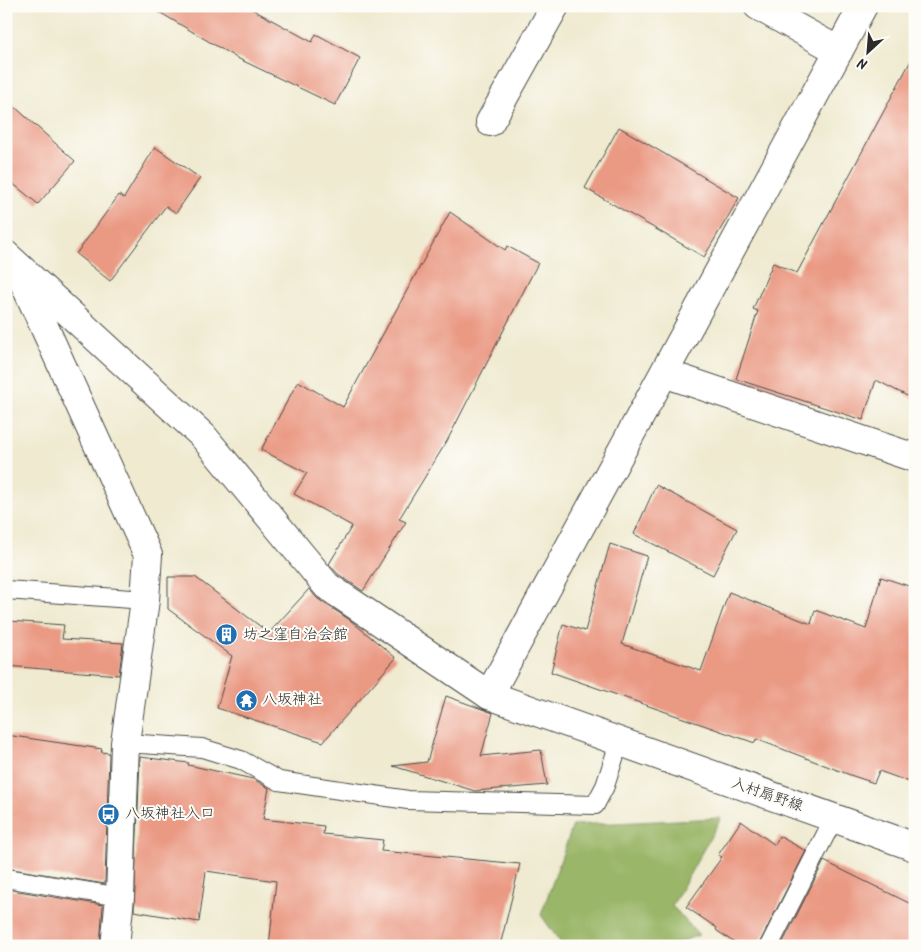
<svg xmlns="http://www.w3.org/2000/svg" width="921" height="952" font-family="Kalam,'Klee One',sans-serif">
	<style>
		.forest { fill: #9ab668; stroke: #62704a }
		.building { fill: #ea9983 }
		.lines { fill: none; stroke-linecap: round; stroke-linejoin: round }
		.service-casing { stroke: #484844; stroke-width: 20 }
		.minor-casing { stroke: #484844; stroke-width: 30 }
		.tertiary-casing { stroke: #484844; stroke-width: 30 }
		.service { stroke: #fff; stroke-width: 18 }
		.minor { stroke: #fff; stroke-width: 28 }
		.tertiary { stroke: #fff; stroke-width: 28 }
		.labels { text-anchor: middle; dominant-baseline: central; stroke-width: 4; stroke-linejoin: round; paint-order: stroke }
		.poi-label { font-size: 15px; fill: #2b2b2b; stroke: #fdfcf7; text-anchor: start }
		.street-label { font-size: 15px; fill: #2b2b2b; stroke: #fdfcf7 }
	</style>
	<rect width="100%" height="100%" fill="#fdfcf7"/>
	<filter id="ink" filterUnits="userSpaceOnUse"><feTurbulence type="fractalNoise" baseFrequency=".02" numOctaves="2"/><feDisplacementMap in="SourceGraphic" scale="10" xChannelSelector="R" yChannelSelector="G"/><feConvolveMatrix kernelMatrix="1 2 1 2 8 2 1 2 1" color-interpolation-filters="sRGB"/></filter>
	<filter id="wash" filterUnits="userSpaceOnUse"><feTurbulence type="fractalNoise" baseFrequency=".0096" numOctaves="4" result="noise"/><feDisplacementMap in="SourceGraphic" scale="20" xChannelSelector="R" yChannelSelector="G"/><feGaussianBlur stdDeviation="1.12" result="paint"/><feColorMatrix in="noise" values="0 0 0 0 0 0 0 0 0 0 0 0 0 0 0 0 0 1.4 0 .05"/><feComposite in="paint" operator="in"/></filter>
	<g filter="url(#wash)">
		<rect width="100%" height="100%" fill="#efead0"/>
		<!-- forest -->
		<path class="forest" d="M 721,818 L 672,906 L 699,935 L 669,946 L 563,946 L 541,915 L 573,825 Z"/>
		<g id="blocks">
			<!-- building -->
			<path class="building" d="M 149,6 L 246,6 L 312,42 L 316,34 L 360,58 L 335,105 L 235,57 Z
				M 915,53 L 915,400 L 876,380 L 863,420 L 736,379 L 758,311 L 753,309 L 773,263 L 797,273 Z
				M 6,99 L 75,161 L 38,204 L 6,178 Z
				M 619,127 L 739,198 L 704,257 L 585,188 Z
				M 155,147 L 200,178 L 176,213 L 166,206 L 110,281 L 76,254 L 119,195 L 124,198 Z
				M 450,212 L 505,250 L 507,246 L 538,263 L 447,441 L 399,519 L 406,522 L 363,591 L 338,574 L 329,564 L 352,526 L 294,494 L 307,473 L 261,450 L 298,381 L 343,407 Z
				M 656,485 L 737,529 L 713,575 L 634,534 Z
				M 610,544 L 647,556 L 622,644 L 701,671 L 729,592 L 811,624 L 815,610 L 866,629 L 881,577 L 915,588 L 915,784 L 879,771 L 874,783 L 853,776 L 756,739 L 755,743 L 551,672 L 563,624 L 585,631 Z
				M 168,577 L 195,577 L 269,633 L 309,589 L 318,599 L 350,620 L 396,658 L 323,742 L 217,708 L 232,656 L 168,609 Z
				M 9,621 L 64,625 L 62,639 L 123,643 L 119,675 L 6,666 Z
				M 446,696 L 493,713 L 481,756 L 541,750 L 547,785 L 475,791 L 393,766 L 427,762 Z
				M 6,735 L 102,749 L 101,752 L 109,753 L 105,884 L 6,868 Z
				M 140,757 L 189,763 L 188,765 L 253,779 L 269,788 L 263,819 L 324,826 L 323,834 L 383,840 L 381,851 L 520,864 L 500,946 L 269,946 L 276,881 L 206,871 L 199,922 L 134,911 Z
				M 741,821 L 775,845 L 779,836 L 806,851 L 758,946 L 739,946 L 716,930 L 717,928 L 686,907 L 722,857 L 718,855 Z
				M 824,861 L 915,906 L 915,946 L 781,946 Z
				M 6,889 L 103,905 L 100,946 L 15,946 L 15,942 L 6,941 Z"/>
		</g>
	</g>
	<g filter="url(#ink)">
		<use href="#blocks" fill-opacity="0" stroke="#484844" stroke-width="1"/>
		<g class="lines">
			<defs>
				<path id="service" d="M 6,590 L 145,600
					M 125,743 L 202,748 L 241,760 L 279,781 L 408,800 L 595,805 L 605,786 L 619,743
					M 6,878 L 120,897
					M 769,946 L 834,818"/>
				<path id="minor" d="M 758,6 L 839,51
					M 490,122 L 555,6
					M 6,255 L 203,436 L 327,586 L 489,695 L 863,6
					M 22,278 L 148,555 L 145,600 L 125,743 L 120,897 L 115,946
					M 664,373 L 915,458"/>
				<path id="tertiary" d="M 489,695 L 915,847"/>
			</defs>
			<!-- service casing -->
			<use href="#service" class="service-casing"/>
			<!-- minor casing -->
			<use href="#minor" class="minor-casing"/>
			<!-- tertiary casing -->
			<use href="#tertiary" class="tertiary-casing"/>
			<!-- service -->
			<use href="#service" class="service"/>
			<!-- minor -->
			<use href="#minor" class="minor"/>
			<!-- tertiary -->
			<use href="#tertiary" class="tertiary"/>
		</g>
	</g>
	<!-- icons -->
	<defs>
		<symbol id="building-disc" viewBox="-11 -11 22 22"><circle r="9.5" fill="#1f6fb2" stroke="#fdfcf7"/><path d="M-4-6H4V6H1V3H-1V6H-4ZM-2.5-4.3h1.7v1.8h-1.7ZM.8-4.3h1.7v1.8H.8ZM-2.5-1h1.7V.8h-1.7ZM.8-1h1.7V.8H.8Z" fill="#fff"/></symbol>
		<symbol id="temple-disc" viewBox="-11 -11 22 22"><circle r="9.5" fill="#1f6fb2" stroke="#fdfcf7"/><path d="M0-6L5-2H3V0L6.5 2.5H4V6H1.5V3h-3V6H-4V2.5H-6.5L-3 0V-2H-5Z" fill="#fff"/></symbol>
		<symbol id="bus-disc" viewBox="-11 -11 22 22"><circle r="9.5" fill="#1f6fb2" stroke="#fdfcf7"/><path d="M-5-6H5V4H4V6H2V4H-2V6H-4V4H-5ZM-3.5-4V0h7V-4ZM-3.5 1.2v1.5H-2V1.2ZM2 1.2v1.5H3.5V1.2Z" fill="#fff"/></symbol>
	</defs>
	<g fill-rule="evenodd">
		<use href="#building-disc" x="214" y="622" width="25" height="25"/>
		<use href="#temple-disc" x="234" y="688" width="25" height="25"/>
		<use href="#bus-disc" x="96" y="802" width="25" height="25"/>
	</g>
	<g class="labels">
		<!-- poi labels -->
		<g class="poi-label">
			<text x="243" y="635">坊之窪自治会館</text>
			<text x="262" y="700">八坂神社</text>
			<text x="125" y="814">八坂神社入口</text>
		</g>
		<!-- street labels -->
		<g class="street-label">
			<text transform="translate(767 795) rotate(19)">入村扇野線</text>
		</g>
	</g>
	<!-- margin -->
	<rect width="921" height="952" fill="none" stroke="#fdfcf7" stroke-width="25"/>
	<!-- north arrow -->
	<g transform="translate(868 52) rotate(206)" stroke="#fdfcf7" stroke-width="4" paint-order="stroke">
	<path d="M0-4L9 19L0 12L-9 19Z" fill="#2b2b2b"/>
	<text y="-8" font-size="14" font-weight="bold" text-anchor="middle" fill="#2b2b2b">N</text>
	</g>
</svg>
